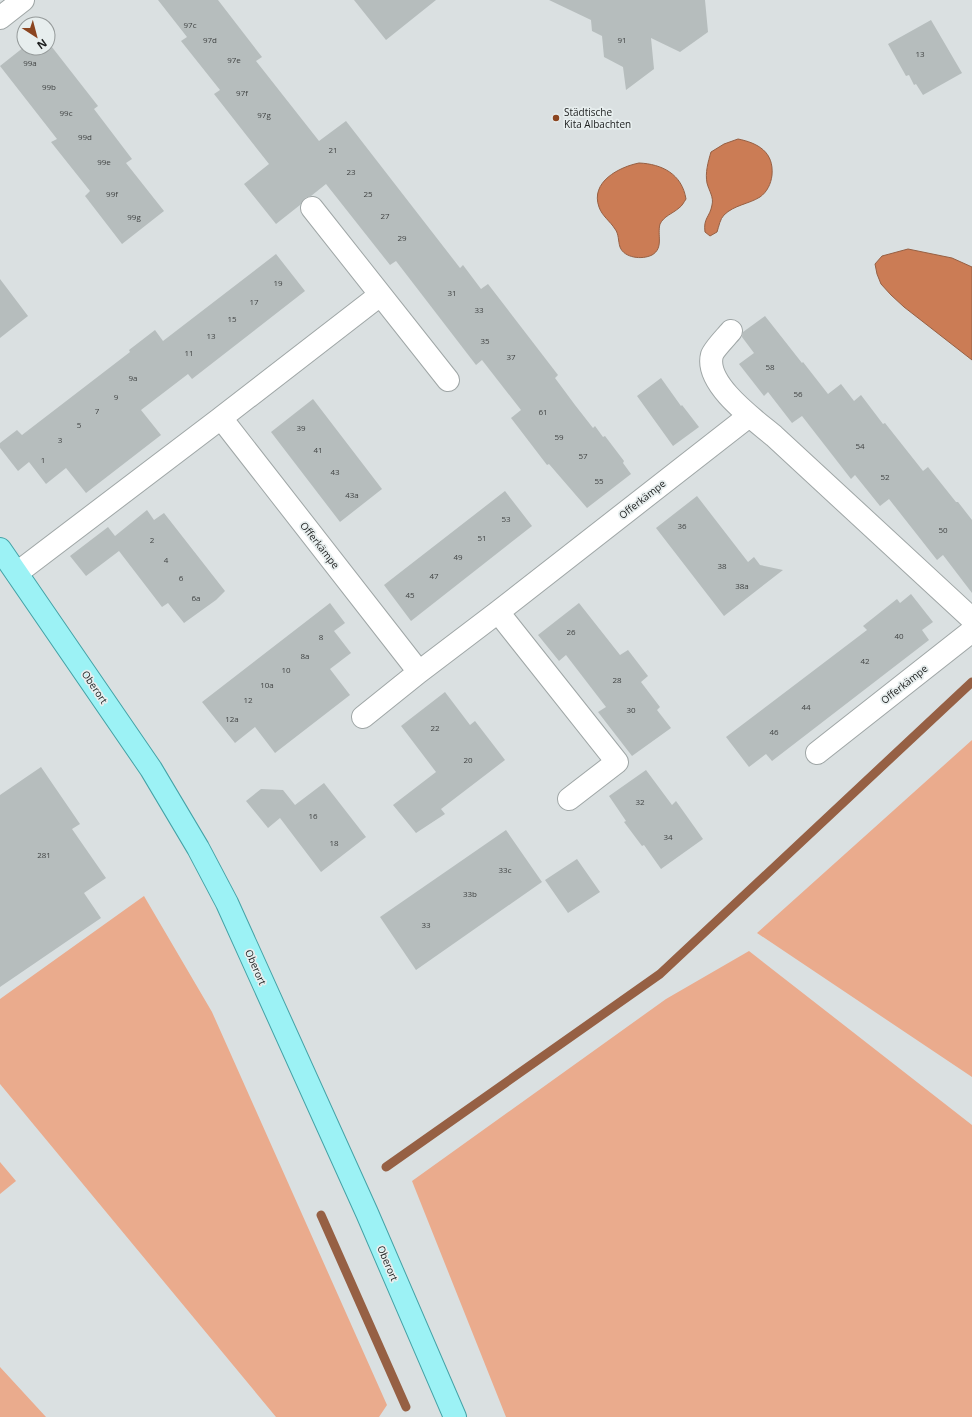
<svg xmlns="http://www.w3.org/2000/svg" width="972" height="1417" font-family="'Open Sans',sans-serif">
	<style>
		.green { fill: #eaab8d }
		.water { fill: #cb7c55; stroke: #966044 }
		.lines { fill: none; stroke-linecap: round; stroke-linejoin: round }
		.stream { stroke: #966044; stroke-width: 9 }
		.building { fill: #b6bdbd }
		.minor-casing { stroke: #9fa6a6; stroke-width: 24 }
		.major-casing { stroke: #44a2a6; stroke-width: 24 }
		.minor { stroke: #fff; stroke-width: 22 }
		.major { stroke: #9cf2f5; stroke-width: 22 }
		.poi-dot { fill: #8b4520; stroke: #e7eeee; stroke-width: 1.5 }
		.labels { text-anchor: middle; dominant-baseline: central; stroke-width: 3.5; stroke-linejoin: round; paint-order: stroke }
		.number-label { font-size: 8px; fill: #424545 }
		.poi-label { font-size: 10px; fill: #1b1d1d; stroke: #e7eeee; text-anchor: start }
		.street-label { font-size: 10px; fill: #1b1d1d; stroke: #e7eeee }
	</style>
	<rect width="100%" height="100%" fill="#dae0e1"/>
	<!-- green -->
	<path class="green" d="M 972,740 L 972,1077 L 757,933 Z
		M 144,896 L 212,1012 L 387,1405 L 379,1417 L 276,1417 L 0,1084 L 0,999 Z
		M 749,951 L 972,1125 L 972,1417 L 506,1417 L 412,1181 L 666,999 Z
		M 0,1162 L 16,1181 L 0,1194 Z
		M 0,1367 L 46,1417 L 0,1417 Z"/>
	<!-- water -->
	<path class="water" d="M 738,139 C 758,143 774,152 772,175 C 771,184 767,192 760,197 C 749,204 734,205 724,215 C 720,219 719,226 717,232 L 710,236 L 705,232 C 703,218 710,217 712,205 C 714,197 709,191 707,183 C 705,173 708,162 711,152 L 724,144 Z
		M 639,163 C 662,164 682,174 686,199 C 684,202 682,206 679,208 C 672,214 664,216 660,224 C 657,235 664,248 652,255 C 642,260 624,258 620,247 C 618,241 619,234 615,229 C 610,221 602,216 599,207 C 590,182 619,167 639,163 Z
		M 908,249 L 952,258 L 972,267 L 972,360 L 904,307 L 891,295 L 881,284 L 877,274 L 875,264 L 882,256 Z"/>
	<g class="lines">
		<!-- stream -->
		<path class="stream" d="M 386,1167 L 660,974 L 972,682
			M 321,1215 L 406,1407"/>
	</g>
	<!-- building -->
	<path class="building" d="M 158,0 L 218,0 L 262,57 L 256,61 L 319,141 L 346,121 L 460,268 L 463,265 L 481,289 L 488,284 L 558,375 L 555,378 L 575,405 L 593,428 L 595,426 L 603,437 L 605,436 L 624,461 L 623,463 L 631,474 L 587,508 L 549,464 L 547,465 L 511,418 L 521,410 L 482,360 L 476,365 L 396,261 L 390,265 L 326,184 L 311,196 L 305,198 L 300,205 L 276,224 L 244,184 L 269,164 L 214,94 L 220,90 L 181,41 L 187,37 Z
		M 354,0 L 436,0 L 386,40 Z
		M 549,0 L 705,0 L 708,32 L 680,52 L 651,38 L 654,69 L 626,90 L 623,67 L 604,57 L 602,36 L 592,31 L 591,20 Z
		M 931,20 L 962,73 L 923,95 L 916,84 L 914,85 L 909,75 L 906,76 L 888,44 Z
		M 48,42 L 98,106 L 94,109 L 132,159 L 126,163 L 164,211 L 122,244 L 85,196 L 90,191 L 51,142 L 57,139 L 0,66 L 24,47 L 48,48 Z
		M 276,254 L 305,291 L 192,379 L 188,374 L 141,410 L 161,435 L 86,493 L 66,468 L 46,484 L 29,462 L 18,471 L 0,448 L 0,443 L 17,430 L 22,435 L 130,352 L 129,350 L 155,330 L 163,341 Z
		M 0,279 L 28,316 L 0,338 Z
		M 765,316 L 802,363 L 803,362 L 828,394 L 841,384 L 854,401 L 861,395 L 883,424 L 885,423 L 923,471 L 928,467 L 956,502 L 958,502 L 972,520 L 972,593 L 943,555 L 937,560 L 889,499 L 880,506 L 855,475 L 851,479 L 802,416 L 792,423 L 768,392 L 764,396 L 739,364 L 754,353 L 742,337 L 743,332 Z
		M 661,378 L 681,406 L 682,405 L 699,427 L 673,446 L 637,396 Z
		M 313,399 L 382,489 L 340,522 L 271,432 Z
		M 505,491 L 532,526 L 411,621 L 384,585 Z
		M 697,496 L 748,562 L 754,557 L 760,565 L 783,570 L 724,616 L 656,528 Z
		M 147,510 L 154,520 L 164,513 L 225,591 L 216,600 L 184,623 L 168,603 L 162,607 L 119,551 L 86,576 L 70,556 L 108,527 L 115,536 Z
		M 911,594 L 933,622 L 922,630 L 929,640 L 772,761 L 766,754 L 749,767 L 726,737 L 867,630 L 863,626 L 897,599 L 900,603 Z
		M 330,603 L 345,623 L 334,631 L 351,653 L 330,669 L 350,695 L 275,753 L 255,727 L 235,743 L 202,702 Z
		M 579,603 L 620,655 L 628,650 L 648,676 L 641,682 L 660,707 L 657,710 L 671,728 L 632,756 L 598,712 L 606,707 L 566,655 L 559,661 L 538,635 Z
		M 445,692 L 470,725 L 475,721 L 505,760 L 441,809 L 445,814 L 416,833 L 393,805 L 436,772 L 401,726 Z
		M 41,767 L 80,824 L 72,829 L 106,878 L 84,893 L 101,918 L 0,987 L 0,795 Z
		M 646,770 L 672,805 L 676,801 L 703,839 L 661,869 L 644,845 L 642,846 L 624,822 L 626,821 L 609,796 Z
		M 324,783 L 366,837 L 321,872 L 280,818 L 268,828 L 246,801 L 261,789 L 283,790 L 295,805 Z
		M 506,830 L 542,882 L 416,970 L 380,917 Z
		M 577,859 L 600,892 L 568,913 L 545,880 Z"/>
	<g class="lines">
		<defs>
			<path id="minor" d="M 0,18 L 23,0
				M 312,208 L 448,380
				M 731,331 C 727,336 714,349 712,355 C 704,384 755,420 774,436 L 972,619
				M 221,418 L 380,295
				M 17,573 L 221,418 L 419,672 L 498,612 L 749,416
				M 498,612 L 617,762 L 569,799
				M 363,717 L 419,672
				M 817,753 L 972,631"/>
			<path id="major" d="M 0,549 L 151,769 L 198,848 L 227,903 L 367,1213 L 455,1417"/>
		</defs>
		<!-- minor casing -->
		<use href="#minor" class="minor-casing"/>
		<!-- major casing -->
		<use href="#major" class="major-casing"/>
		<!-- minor -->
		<use href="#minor" class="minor"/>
		<!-- major -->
		<use href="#major" class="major"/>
	</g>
	<!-- markers -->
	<circle class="poi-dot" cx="556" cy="118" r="4"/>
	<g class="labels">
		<!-- number labels -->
		<g class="number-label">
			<text x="190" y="24">97c</text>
			<text x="210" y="39">97d</text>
			<text x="622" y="39">91</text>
			<text x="920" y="53">13</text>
			<text x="234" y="59">97e</text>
			<text x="30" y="62">99a</text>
			<text x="49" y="86">99b</text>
			<text x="242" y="92">97f</text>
			<text x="66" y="112">99c</text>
			<text x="264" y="114">97g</text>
			<text x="85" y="136">99d</text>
			<text x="333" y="149">21</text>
			<text x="104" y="161">99e</text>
			<text x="351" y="171">23</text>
			<text x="112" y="193">99f</text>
			<text x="368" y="193">25</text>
			<text x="385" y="215">27</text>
			<text x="134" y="216">99g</text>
			<text x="402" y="237">29</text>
			<text x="278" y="282">19</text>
			<text x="452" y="292">31</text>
			<text x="254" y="301">17</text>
			<text x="479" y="309">33</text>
			<text x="232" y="318">15</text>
			<text x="211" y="335">13</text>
			<text x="485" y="340">35</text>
			<text x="189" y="352">11</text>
			<text x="511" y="356">37</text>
			<text x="770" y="366">58</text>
			<text x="133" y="377">9a</text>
			<text x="798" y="393">56</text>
			<text x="116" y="396">9</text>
			<text x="97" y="410">7</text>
			<text x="543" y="411">61</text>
			<text x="79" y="424">5</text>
			<text x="301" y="427">39</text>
			<text x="559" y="436">59</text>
			<text x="60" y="439">3</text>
			<text x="860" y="445">54</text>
			<text x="318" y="449">41</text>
			<text x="583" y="455">57</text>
			<text x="43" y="459">1</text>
			<text x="335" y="471">43</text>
			<text x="885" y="476">52</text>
			<text x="599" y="480">55</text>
			<text x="352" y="494">43a</text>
			<text x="506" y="518">53</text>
			<text x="682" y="525">36</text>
			<text x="943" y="529">50</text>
			<text x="482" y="537">51</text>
			<text x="152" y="539">2</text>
			<text x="458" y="556">49</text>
			<text x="166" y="559">4</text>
			<text x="722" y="565">38</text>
			<text x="434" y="575">47</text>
			<text x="181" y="577">6</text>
			<text x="742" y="585">38a</text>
			<text x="410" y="594">45</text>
			<text x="196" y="597">6a</text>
			<text x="571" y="631">26</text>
			<text x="899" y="635">40</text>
			<text x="321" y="636">8</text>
			<text x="305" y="655">8a</text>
			<text x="865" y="660">42</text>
			<text x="286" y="669">10</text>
			<text x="617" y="679">28</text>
			<text x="267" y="684">10a</text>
			<text x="248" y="699">12</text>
			<text x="806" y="706">44</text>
			<text x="631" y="709">30</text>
			<text x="232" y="718">12a</text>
			<text x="435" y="727">22</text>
			<text x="774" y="731">46</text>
			<text x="468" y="759">20</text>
			<text x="640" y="801">32</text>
			<text x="313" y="815">16</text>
			<text x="668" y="836">34</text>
			<text x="334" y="842">18</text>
			<text x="44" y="854">281</text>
			<text x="505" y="869">33c</text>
			<text x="470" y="893">33b</text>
			<text x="426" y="924">33</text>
		</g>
		<!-- poi labels -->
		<g class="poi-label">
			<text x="564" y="112">Städtische<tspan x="564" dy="12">Kita Albachten</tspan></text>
		</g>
		<!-- street labels -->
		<g class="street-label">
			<text transform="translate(642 499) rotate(-38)">Offerkämpe</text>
			<text transform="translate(320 545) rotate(52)">Offerkämpe</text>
			<text transform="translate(904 684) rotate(-38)">Offerkämpe</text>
			<text transform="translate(95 687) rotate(56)">Oberort</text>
			<text transform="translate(256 967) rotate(66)">Oberort</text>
			<text transform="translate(388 1263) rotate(67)">Oberort</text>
		</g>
	</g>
	<!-- north arrow -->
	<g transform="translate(36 36) rotate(144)"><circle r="19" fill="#e7eeee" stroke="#959a9a"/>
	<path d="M0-3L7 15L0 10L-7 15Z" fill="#8b4520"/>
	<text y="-6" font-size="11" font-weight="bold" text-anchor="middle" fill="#1b1d1d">N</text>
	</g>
</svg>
